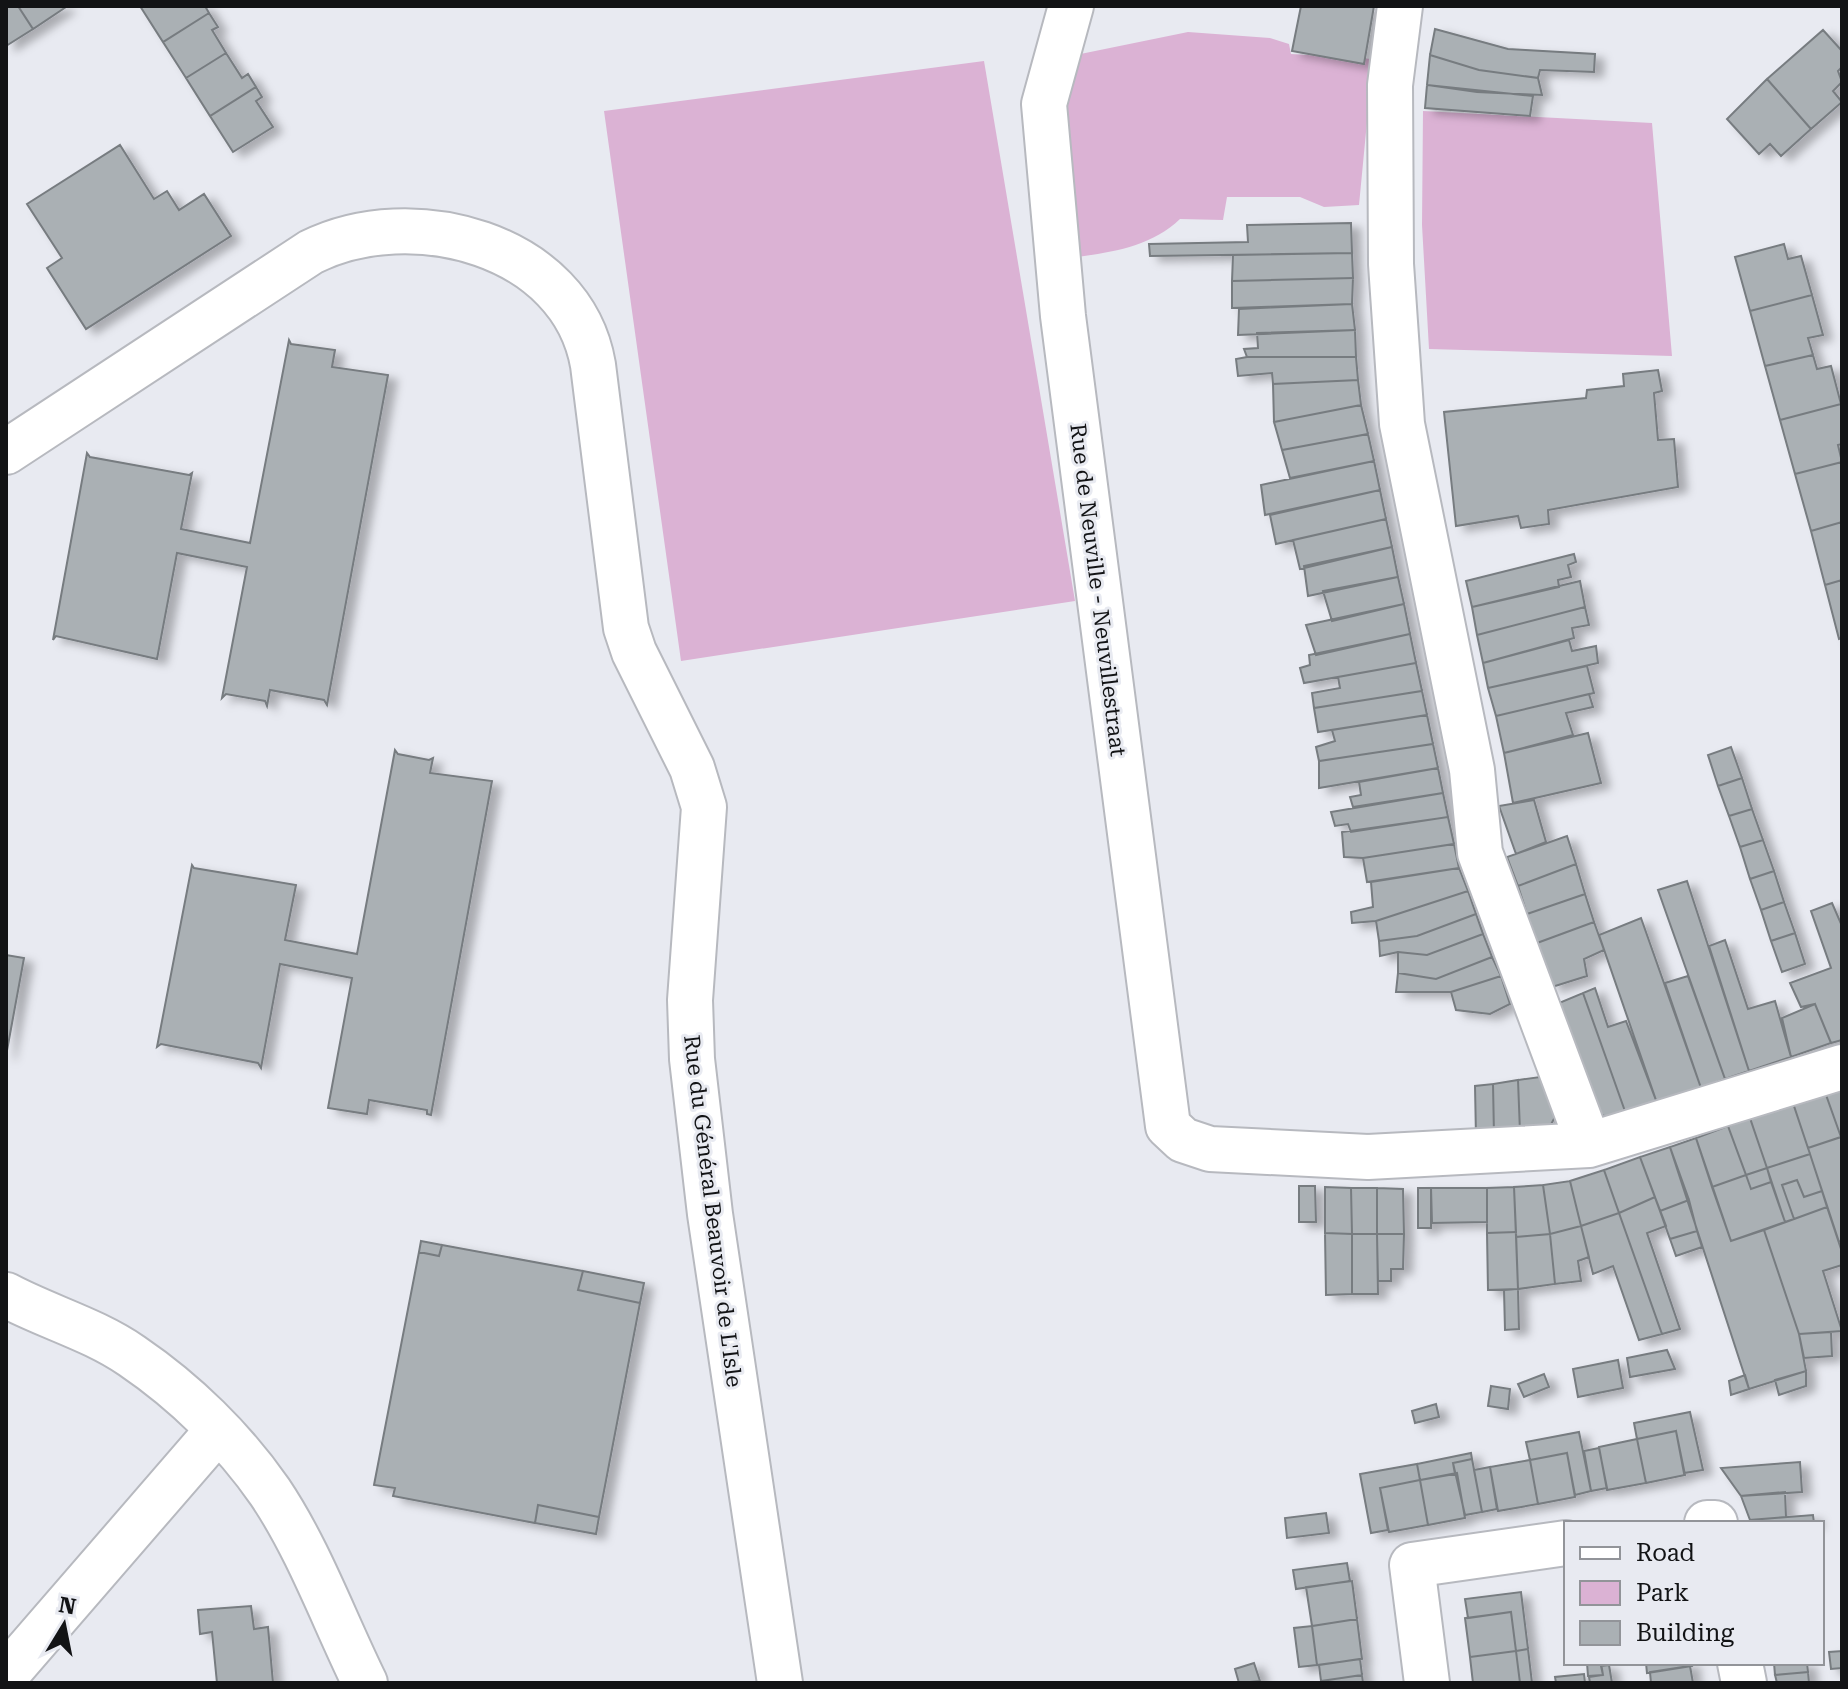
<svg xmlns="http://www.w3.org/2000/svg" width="1848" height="1689" font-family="'Roboto Serif',serif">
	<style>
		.green { fill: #dbb2d4 }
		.building { fill: #aab0b4; stroke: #777c80; stroke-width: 2; filter: url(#shadow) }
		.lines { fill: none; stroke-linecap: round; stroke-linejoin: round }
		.minor-casing { stroke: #b7b9bf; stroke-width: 48 }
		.minor { stroke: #fff; stroke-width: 44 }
		.labels { text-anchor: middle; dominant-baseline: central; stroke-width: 6; stroke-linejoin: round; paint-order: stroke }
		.street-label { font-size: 22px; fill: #121315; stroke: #e8eaf1 }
	</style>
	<defs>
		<filter id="shadow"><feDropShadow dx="9" dy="5" stdDeviation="4" flood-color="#0004"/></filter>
	</defs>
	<rect width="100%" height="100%" fill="#e8eaf1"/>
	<!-- green -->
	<path class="green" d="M 1188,32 L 1270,38 L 1289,44 L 1291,54 L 1373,59 L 1359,205 L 1324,207 L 1300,197 L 1227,197 L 1223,220 L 1180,219 C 1149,249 1105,253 1064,259 L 1056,59 Z
		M 984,61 L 1075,601 L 681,661 L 604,111 Z
		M 1423,111 L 1652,123 L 1672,356 L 1429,349 L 1422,225 Z"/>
	<!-- building -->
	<path class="building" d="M 6,6 L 18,6 L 33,29 L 6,46 Z
		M 18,6 L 66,6 L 66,7 L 33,29 Z
		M 140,6 L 205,6 L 209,13 L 163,42 Z
		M 1301,6 L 1374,6 L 1364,64 L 1292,51 Z
		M 209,13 L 218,27 L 212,30 L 226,53 L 186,78 L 163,42 Z
		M 1435,29 L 1508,49 L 1595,54 L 1594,72 L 1540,70 L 1538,78 L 1479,70 L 1430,55 Z
		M 1823,30 L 1842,51 L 1842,67 L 1838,71 L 1842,82 L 1833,91 L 1842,102 L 1811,129 L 1767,79 Z
		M 226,53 L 242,78 L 248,74 L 256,87 L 210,116 L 186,78 Z
		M 1430,55 L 1479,70 L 1538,78 L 1542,95 L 1477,92 L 1427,85 Z
		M 1767,79 L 1811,129 L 1781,156 L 1770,144 L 1759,154 L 1727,119 Z
		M 1427,85 L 1533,96 L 1530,116 L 1425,108 Z
		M 256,87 L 262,97 L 256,101 L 273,127 L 233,152 L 210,116 Z
		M 120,145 L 154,199 L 167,191 L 179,210 L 204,194 L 231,236 L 86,329 L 47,268 L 62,258 L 27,204 Z
		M 1351,223 L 1352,253 L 1150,256 L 1149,244 L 1248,242 L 1247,225 Z
		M 1784,244 L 1788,259 L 1801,256 L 1812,295 L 1750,311 L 1735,257 Z
		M 1352,253 L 1353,278 L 1232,281 L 1233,255 Z
		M 1353,278 L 1352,304 L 1232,308 L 1232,281 Z
		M 1812,295 L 1823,335 L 1808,338 L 1813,355 L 1765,366 L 1750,311 Z
		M 1352,304 L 1355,330 L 1238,335 L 1239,309 Z
		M 1355,330 L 1356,357 L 1247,357 L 1244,349 L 1258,348 L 1257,333 Z
		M 289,340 L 291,344 L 335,350 L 332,367 L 388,375 L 327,705 L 324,700 L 270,690 L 267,706 L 265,701 L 226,694 L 222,698 L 247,567 L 177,553 L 157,659 L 56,636 L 53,640 L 87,453 L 90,457 L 189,475 L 192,473 L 181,529 L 250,543 Z
		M 1813,355 L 1817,369 L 1831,366 L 1841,404 L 1780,420 L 1765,366 Z
		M 1247,357 L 1356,357 L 1358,380 L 1273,384 L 1272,373 L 1238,376 L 1236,359 Z
		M 1658,370 L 1662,391 L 1654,393 L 1658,440 L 1674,439 L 1678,487 L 1548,510 L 1549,524 L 1521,528 L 1518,516 L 1456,526 L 1444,412 L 1586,398 L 1587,390 L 1624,386 L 1623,374 Z
		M 1358,380 L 1361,405 L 1274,422 L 1273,384 Z
		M 1841,404 L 1842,444 L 1838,445 L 1842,462 L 1795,474 L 1780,420 Z
		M 1361,405 L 1368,434 L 1282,450 L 1274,422 Z
		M 1368,434 L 1374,461 L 1290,478 L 1282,450 Z
		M 1374,461 L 1380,490 L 1265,515 L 1261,485 Z
		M 1842,462 L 1842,522 L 1811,531 L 1795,474 Z
		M 1380,490 L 1386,519 L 1276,544 L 1270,515 Z
		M 1386,519 L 1392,547 L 1300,569 L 1293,540 Z
		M 1842,522 L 1842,580 L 1825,585 L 1811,531 Z
		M 1392,547 L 1398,577 L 1308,596 L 1304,566 Z
		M 1574,554 L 1576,562 L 1568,565 L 1571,577 L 1558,580 L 1559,587 L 1472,607 L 1466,581 Z
		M 1398,577 L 1404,604 L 1332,621 L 1323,591 Z
		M 1842,580 L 1842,638 L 1839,639 L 1825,585 Z
		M 1580,581 L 1585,607 L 1477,635 L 1472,607 Z
		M 1404,604 L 1410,634 L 1316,655 L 1306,625 Z
		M 1585,607 L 1589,625 L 1572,628 L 1574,638 L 1483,663 L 1477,635 Z
		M 1410,634 L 1416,663 L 1304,683 L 1300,668 L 1310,665 L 1309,655 Z
		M 1569,640 L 1572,651 L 1596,646 L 1598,663 L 1488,688 L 1483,663 Z
		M 1416,663 L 1422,691 L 1314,708 L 1312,693 L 1340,688 L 1338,677 Z
		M 1587,666 L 1594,693 L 1496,716 L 1488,688 Z
		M 1422,691 L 1427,715 L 1318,732 L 1314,708 Z
		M 1589,694 L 1593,707 L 1566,713 L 1573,735 L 1504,753 L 1496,716 Z
		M 1427,715 L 1433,744 L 1319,761 L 1316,747 L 1335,741 L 1332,730 Z
		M 1588,733 L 1601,783 L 1513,803 L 1504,753 Z
		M 1433,744 L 1438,768 L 1319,788 L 1319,761 Z
		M 1731,747 L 1742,778 L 1718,786 L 1708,755 Z
		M 395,750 L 398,754 L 429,760 L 433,758 L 430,773 L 492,781 L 431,1115 L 427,1114 L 427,1110 L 369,1100 L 367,1114 L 328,1108 L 352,978 L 280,964 L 261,1068 L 258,1063 L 161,1044 L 157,1047 L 192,865 L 194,868 L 296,885 L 285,940 L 357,954 Z
		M 1438,768 L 1443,793 L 1353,807 L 1350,797 L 1361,795 L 1359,782 Z
		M 1742,778 L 1752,809 L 1729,816 L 1718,786 Z
		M 1443,793 L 1448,817 L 1351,832 L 1348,824 L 1335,826 L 1331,812 Z
		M 1534,800 L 1546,842 L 1516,854 L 1499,806 Z
		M 1752,809 L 1763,840 L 1740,847 L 1729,816 Z
		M 1448,817 L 1454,844 L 1363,858 L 1344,857 L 1342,832 Z
		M 1567,836 L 1576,864 L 1518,886 L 1507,857 Z
		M 1763,840 L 1774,871 L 1750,879 L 1740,847 Z
		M 1454,844 L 1459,868 L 1367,882 L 1363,858 Z
		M 1576,864 L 1585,894 L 1527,914 L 1518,886 Z
		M 1459,868 L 1468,891 L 1376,921 L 1352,923 L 1351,912 L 1373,907 L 1371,882 Z
		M 1774,871 L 1784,902 L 1761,910 L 1750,879 Z
		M 1687,881 L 1749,1071 L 1725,1079 L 1658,890 Z
		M 1468,891 L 1476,914 L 1417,936 L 1379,941 L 1376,921 Z
		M 1585,894 L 1594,922 L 1537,943 L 1527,914 Z
		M 1784,902 L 1795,933 L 1771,941 L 1761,910 Z
		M 1832,903 L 1842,926 L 1842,1040 L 1831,1043 L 1815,1004 L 1801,1007 L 1790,983 L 1831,968 L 1811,911 Z
		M 1476,914 L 1483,934 L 1427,955 L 1398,952 L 1380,956 L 1379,941 L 1417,936 Z
		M 1641,918 L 1701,1088 L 1657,1103 L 1599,935 Z
		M 1594,922 L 1604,950 L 1584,959 L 1587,976 L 1552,987 L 1537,943 Z
		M 1795,933 L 1805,964 L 1782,972 L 1771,941 Z
		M 1483,934 L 1492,957 L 1436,979 L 1398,973 L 1398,952 L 1427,955 Z
		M 1725,940 L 1748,1009 L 1775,1001 L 1791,1057 L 1749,1071 L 1709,946 Z
		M 6,955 L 24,958 L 6,1056 Z
		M 1492,957 L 1501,976 L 1451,992 L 1396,992 L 1398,973 L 1436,979 Z
		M 1501,976 L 1510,1004 L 1490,1014 L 1456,1010 L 1451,992 Z
		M 1688,976 L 1725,1079 L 1701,1088 L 1665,983 Z
		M 1595,988 L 1608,1027 L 1626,1021 L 1657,1103 L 1626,1114 L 1583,993 Z
		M 1583,993 L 1626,1114 L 1610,1119 L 1600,1114 L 1559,1003 Z
		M 1815,1004 L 1831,1043 L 1791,1057 L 1782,1018 Z
		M 1540,1077 L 1555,1117 L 1549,1128 L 1520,1132 L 1518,1080 Z
		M 1518,1080 L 1520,1132 L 1494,1135 L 1493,1084 Z
		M 1493,1084 L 1494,1135 L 1476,1137 L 1475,1086 Z
		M 1842,1086 L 1842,1136 L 1841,1137 L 1825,1092 Z
		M 1825,1092 L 1841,1137 L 1808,1148 L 1793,1103 Z
		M 1793,1103 L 1810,1154 L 1767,1168 L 1750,1118 Z
		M 1750,1118 L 1767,1168 L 1746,1175 L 1728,1126 Z
		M 1728,1126 L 1746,1175 L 1712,1187 L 1696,1138 Z
		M 1841,1137 L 1842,1241 L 1839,1242 L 1808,1148 Z
		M 1696,1138 L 1731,1241 L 1764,1230 L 1799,1334 L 1806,1371 L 1749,1389 L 1670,1147 Z
		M 1670,1147 L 1689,1200 L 1660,1211 L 1640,1157 Z
		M 1810,1154 L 1822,1191 L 1804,1197 L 1797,1180 L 1782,1185 L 1794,1219 L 1785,1222 L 1767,1168 Z
		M 1640,1157 L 1655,1197 L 1619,1213 L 1604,1170 Z
		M 1767,1168 L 1771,1182 L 1751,1189 L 1746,1175 Z
		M 1604,1170 L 1619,1213 L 1581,1226 L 1570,1181 Z
		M 1746,1175 L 1751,1189 L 1771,1182 L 1785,1222 L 1731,1241 L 1712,1187 Z
		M 1797,1180 L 1804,1197 L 1822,1191 L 1827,1207 L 1794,1219 L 1782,1185 Z
		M 1570,1181 L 1581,1226 L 1550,1234 L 1543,1185 Z
		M 1543,1185 L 1550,1234 L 1516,1237 L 1514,1187 Z
		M 1299,1186 L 1315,1186 L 1316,1222 L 1299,1222 Z
		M 1325,1187 L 1351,1188 L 1352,1234 L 1325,1233 Z
		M 1514,1187 L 1516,1232 L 1487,1233 L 1487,1188 Z
		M 1351,1188 L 1377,1188 L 1377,1234 L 1352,1234 Z
		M 1377,1188 L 1403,1189 L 1404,1234 L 1377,1234 Z
		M 1418,1188 L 1431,1188 L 1431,1228 L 1418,1228 Z
		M 1431,1188 L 1487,1188 L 1487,1222 L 1432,1223 Z
		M 1655,1197 L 1666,1226 L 1647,1233 L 1680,1329 L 1662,1334 L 1619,1213 Z
		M 1689,1200 L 1697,1231 L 1670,1239 L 1660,1211 Z
		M 1827,1207 L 1842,1252 L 1842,1265 L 1823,1271 L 1842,1331 L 1799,1334 L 1764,1230 Z
		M 1619,1213 L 1662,1334 L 1639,1340 L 1613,1266 L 1593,1274 L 1581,1226 Z
		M 1581,1226 L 1589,1257 L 1578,1261 L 1581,1281 L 1555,1284 L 1550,1234 Z
		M 1697,1231 L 1702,1247 L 1676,1256 L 1670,1239 Z
		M 1516,1232 L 1518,1289 L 1488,1290 L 1487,1233 Z
		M 1325,1233 L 1352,1234 L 1352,1294 L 1326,1295 Z
		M 1352,1234 L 1377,1234 L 1378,1294 L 1352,1294 Z
		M 1377,1234 L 1404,1234 L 1403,1269 L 1391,1269 L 1391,1281 L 1378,1281 Z
		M 1550,1234 L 1555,1284 L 1518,1289 L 1516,1237 Z
		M 421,1241 L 442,1245 L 439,1256 L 419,1252 Z
		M 442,1245 L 583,1271 L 578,1290 L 640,1303 L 599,1517 L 538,1505 L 535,1523 L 393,1496 L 395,1488 L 374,1485 L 419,1252 L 439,1256 Z
		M 583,1271 L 644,1283 L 640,1303 L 578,1290 Z
		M 1518,1289 L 1519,1329 L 1505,1330 L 1504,1290 Z
		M 1831,1332 L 1832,1356 L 1804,1358 L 1799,1334 Z
		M 1667,1350 L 1675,1369 L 1630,1377 L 1627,1358 Z
		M 1618,1360 L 1623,1388 L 1578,1397 L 1573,1369 Z
		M 1806,1371 L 1806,1386 L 1779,1395 L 1775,1380 Z
		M 1544,1374 L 1549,1387 L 1524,1397 L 1518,1384 Z
		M 1745,1375 L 1749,1389 L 1731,1395 L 1729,1381 Z
		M 1491,1386 L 1510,1389 L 1508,1409 L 1488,1406 Z
		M 1436,1404 L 1439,1417 L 1415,1423 L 1412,1411 Z
		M 1690,1412 L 1703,1470 L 1684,1473 L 1676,1431 L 1637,1439 L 1634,1423 Z
		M 1676,1431 L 1685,1475 L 1646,1483 L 1637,1439 Z
		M 1579,1432 L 1591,1491 L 1575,1495 L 1567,1453 L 1530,1460 L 1526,1442 Z
		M 1637,1439 L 1646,1483 L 1607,1490 L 1599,1447 Z
		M 1599,1448 L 1607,1488 L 1591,1491 L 1584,1451 Z
		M 1471,1453 L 1472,1459 L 1453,1463 L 1455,1474 L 1420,1480 L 1417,1464 Z
		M 1567,1453 L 1575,1497 L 1538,1504 L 1530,1460 Z
		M 1472,1459 L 1482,1512 L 1465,1515 L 1453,1463 Z
		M 1530,1460 L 1538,1504 L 1498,1511 L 1490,1467 Z
		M 1800,1462 L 1802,1492 L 1741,1496 L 1721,1468 Z
		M 1417,1464 L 1420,1480 L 1380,1488 L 1388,1530 L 1371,1533 L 1360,1474 Z
		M 1490,1467 L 1497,1509 L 1482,1512 L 1474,1470 Z
		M 1457,1473 L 1465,1518 L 1428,1525 L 1420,1480 Z
		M 1420,1480 L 1428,1525 L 1389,1532 L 1380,1488 Z
		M 1785,1492 L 1786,1517 L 1750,1520 L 1741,1496 Z
		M 538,1505 L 599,1517 L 596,1534 L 535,1523 Z
		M 1326,1513 L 1329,1533 L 1287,1538 L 1285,1518 Z
		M 1813,1515 L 1814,1523 L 1750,1523 L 1750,1520 Z
		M 1347,1563 L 1350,1581 L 1296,1589 L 1293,1570 Z
		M 1352,1581 L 1357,1619 L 1312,1626 L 1306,1587 Z
		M 1521,1592 L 1528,1649 L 1516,1651 L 1511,1612 L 1468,1618 L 1465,1599 Z
		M 251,1606 L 254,1629 L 268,1627 L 273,1683 L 217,1683 L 212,1632 L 200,1634 L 198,1610 Z
		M 1511,1612 L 1516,1651 L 1470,1657 L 1465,1618 Z
		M 1357,1619 L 1362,1659 L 1317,1665 L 1312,1626 Z
		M 1312,1626 L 1317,1665 L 1299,1667 L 1294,1628 Z
		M 1528,1649 L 1532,1683 L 1520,1683 L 1516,1651 Z
		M 1516,1651 L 1520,1683 L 1473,1683 L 1470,1657 Z
		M 1842,1651 L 1842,1668 L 1831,1669 L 1829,1652 Z
		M 1360,1659 L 1362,1675 L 1321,1681 L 1319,1665 Z
		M 1254,1663 L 1260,1681 L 1239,1683 L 1235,1669 Z
		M 1587,1663 L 1601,1663 L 1603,1675 L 1588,1676 Z
		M 1646,1663 L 1691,1663 L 1692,1666 L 1647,1673 Z
		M 1774,1663 L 1807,1663 L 1808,1672 L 1775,1675 Z
		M 1609,1665 L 1612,1683 L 1590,1683 L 1589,1677 L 1603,1675 L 1601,1666 Z
		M 1690,1666 L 1693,1683 L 1651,1683 L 1650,1672 Z
		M 1808,1672 L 1809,1683 L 1777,1683 L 1775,1675 Z
		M 1584,1674 L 1585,1683 L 1556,1683 L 1555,1677 Z
		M 1362,1675 L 1363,1683 L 1321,1683 L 1321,1681 Z"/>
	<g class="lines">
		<defs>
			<path id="minor" d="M 1071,6 L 1044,104 L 1063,316 L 1168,1126 L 1183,1140 L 1210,1149 L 1368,1157 L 1589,1145 L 1842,1067
				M 1400,6 L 1390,85 L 1391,264 L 1402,424 L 1472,770 L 1480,853 L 1589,1145
				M 6,452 L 311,252 C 411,202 572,243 593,365 L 626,628 L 634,652 L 692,768 L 704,807 L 690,1000 L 692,1059 L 710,1214 L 780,1683
				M 6,1295 C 47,1317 93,1329 132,1356 C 185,1392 234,1440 270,1492 C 309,1550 334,1620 365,1683
				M 1707,1523 L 1715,1523
				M 1740,1663 L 1744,1683
				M 6,1675 L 218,1430
				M 1427,1683 L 1412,1565 L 1566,1543"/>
		</defs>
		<!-- minor casing -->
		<use href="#minor" class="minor-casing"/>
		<!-- minor -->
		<use href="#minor" class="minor"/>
	</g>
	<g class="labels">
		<!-- street labels -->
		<g class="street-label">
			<text transform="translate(1098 590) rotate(83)">Rue de Neuville - Neuvillestraat</text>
			<text transform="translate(713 1211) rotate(83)">Rue du Général Beauvoir de L'Isle</text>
		</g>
	</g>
	<!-- border -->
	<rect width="1848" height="1689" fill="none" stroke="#121315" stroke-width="16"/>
	<!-- legend -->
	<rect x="1564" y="1521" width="260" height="144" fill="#e8eaf1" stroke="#929499" stroke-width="2"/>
	<rect x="1580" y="1547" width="40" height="12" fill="#ffffff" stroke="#929499" stroke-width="2"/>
	<text x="1636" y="1561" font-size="24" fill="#121315">Road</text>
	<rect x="1580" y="1581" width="40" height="24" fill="#dbb2d4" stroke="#929499" stroke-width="2"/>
	<text x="1636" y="1601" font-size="24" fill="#121315">Park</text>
	<rect x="1580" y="1621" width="40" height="24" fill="#aab0b4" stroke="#929499" stroke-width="2"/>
	<text x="1636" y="1641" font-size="24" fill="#121315">Building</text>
	<!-- north arrow -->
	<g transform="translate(64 1625) rotate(10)" stroke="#e8eaf1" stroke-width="6" paint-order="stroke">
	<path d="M0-6L14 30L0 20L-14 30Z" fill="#121315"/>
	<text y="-12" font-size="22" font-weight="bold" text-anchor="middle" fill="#121315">N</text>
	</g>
</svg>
